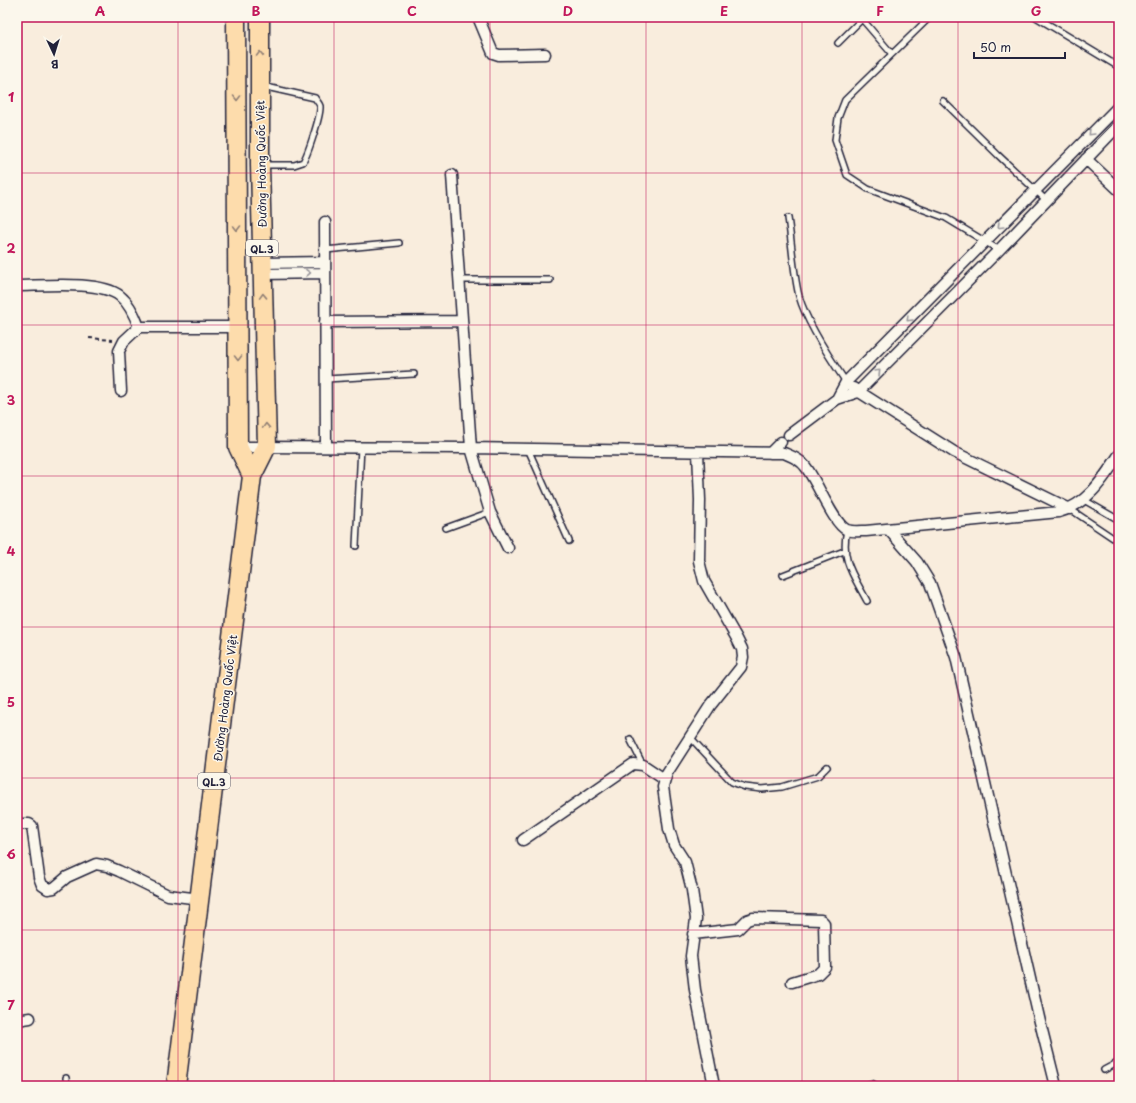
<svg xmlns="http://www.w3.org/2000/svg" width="1136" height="1103" font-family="'Playpen Sans',sans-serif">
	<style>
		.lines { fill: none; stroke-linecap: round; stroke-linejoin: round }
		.lane-casing { stroke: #22223b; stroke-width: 8 }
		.street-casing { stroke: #22223b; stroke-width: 13 }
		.highway-casing { stroke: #22223b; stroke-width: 21 }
		.path { stroke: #22223b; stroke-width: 2; stroke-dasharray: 4 3; stroke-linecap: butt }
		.lane { stroke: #fbf7ec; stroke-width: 5 }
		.street { stroke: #fbf7ec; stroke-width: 10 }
		.highway { stroke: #fddcac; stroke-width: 18 }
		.oneway { stroke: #907f74 }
		.oneway2 { stroke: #99979c }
		.grid { fill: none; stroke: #c2185b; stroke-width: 1; stroke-opacity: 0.55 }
		.labels { text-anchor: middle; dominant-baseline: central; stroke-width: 3; stroke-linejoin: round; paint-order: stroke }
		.shield { fill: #fbf7ec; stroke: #636270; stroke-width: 1 }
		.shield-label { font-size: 10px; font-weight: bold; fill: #22223b }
		.street-label { font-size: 11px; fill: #22223b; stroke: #fbf7ec }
		.neatline { fill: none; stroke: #c2185b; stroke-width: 1.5 }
		.grid-label { font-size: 13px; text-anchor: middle; font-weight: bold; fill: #c2185b }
	</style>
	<rect width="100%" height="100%" fill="#f9eddd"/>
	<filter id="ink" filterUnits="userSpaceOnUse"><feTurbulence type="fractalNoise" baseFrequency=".025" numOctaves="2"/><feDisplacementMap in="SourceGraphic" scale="8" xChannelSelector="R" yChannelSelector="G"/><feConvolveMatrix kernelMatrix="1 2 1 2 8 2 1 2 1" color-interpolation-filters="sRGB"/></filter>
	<g filter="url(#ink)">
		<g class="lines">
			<defs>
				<path id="lane" d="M 930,17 L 845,100 L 838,118 L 835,140 L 847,175 L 868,189 L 946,218 L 999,250
					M 1036,17 L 1119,67
					M 862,19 L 892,54
					M 838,43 L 863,18
					M 262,86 L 315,98 C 316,100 319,103 320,106 C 321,115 308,154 303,162 L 294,165 L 264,165
					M 943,101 L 998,155 L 1047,201
					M 788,218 C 792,243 793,271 799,296 C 806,321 831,360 846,382
					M 325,250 L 399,243
					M 459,280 L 550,280
					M 326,379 L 414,374
					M 528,449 L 569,541
					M 1084,500 L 1119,520
					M 1070,509 L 1119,542
					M 446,528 L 490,512
					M 847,530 C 840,560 854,576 867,601
					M 356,546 L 361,447
					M 783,575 L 844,551
					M 690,737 L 732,782 L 745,787 L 762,789 L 782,787 L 818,776 L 827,767
					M 630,739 L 643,765
					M 1104,1070 L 1119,1062
					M 66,1078 L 67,1086"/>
				<path id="street" d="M 478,17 L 493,53 L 499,55 L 545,54
					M 1119,106 L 846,382 L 837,399 L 858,392 L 999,250 L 1119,125
					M 1086,159 L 1119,190
					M 452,175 L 471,448 L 490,512 L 508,548
					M 325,222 L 326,447
					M 262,263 L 325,262
					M 262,274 L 325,273
					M 17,286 C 42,286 100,280 120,296 C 130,304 135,316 139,327
					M 325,322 L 462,321
					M 853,388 L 954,452 L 1070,509
					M 121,391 L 119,351 L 124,341 L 139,327 L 238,327
					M 789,435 L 837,399
					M 238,447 L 471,448 L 784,453 C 791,456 800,459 805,466 C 817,480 833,524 847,530 C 852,532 860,531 866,531 L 1059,512 C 1088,504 1103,479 1119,455
					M 698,452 L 700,500 L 699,561 L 704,581 L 736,637 L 742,649 L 743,657 L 741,667 L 710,706 L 667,773 L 663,787 L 669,829 L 674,845 L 685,862 L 692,890 L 696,919 L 691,956 L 695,990 L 714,1086
					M 770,453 L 781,442
					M 888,529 L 917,562 L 930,583 L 956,657 L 1040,1022 L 1056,1086
					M 17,824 L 29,824 L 32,826 L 39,877 L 42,885 L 48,889 L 54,888 L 67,877 L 96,864 L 107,866 L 119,871 L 168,895 L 200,899
					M 523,840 L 633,764 L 643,765 L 664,779
					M 693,934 L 738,929 L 747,920 L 753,918 L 821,920 L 824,923 L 825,967 L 818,974 L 792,982
					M 17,1020 L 30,1018
					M 871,1086 L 872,1086"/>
				<path id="highway" d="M 236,17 L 238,447 L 252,476
					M 176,1086 L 252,476 L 267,446 L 260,165 L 260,17"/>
			</defs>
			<!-- lane casing -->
			<use href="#lane" class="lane-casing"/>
			<!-- street casing -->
			<use href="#street" class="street-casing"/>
			<!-- highway casing -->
			<use href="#highway" class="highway-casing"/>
			<!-- path -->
			<path class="path" d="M 89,338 L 113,340"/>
			<!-- lane -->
			<use href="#lane" class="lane"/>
			<!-- street -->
			<use href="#street" class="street"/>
			<!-- highway -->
			<use href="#highway" class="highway"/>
		</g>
		<!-- one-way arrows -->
		<defs><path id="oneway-chevron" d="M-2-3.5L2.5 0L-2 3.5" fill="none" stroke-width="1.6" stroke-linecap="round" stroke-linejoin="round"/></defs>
		<g class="oneway">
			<use href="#oneway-chevron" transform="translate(260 54) rotate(-90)"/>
			<use href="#oneway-chevron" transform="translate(237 98) rotate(90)"/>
			<use href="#oneway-chevron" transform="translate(237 228) rotate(90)"/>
			<use href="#oneway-chevron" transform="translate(263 296) rotate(-92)"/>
			<use href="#oneway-chevron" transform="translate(238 358) rotate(90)"/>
			<use href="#oneway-chevron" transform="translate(266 426) rotate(-92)"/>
		</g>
		<g class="oneway2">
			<use href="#oneway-chevron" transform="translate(1091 133) rotate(134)"/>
			<use href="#oneway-chevron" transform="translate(1000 226) rotate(135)"/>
			<use href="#oneway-chevron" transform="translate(308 273) rotate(-1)"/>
			<use href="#oneway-chevron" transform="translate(909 319) rotate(135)"/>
			<use href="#oneway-chevron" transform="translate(878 372) rotate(-45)"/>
		</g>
	</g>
	<!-- grid -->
	<path class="grid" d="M 178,17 L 178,1086M 334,17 L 334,1086M 490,17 L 490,1086M 646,17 L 646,1086M 802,17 L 802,1086M 958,17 L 958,1086M 17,173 L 1119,173M 17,325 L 1119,325M 17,476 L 1119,476M 17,627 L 1119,627M 17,778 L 1119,778M 17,930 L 1119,930"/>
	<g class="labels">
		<!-- shield labels -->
		<g class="shield">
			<rect x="246" y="240" width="32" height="16" rx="3"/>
			<rect x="198" y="773" width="32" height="16" rx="3"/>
		</g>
		<g class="shield-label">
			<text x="262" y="248">QL.3</text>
			<text x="214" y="781">QL.3</text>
		</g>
		<!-- street labels -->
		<g class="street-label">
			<text transform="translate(261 164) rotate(-91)">Đường Hoàng Quốc Việt</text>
			<text transform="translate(225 698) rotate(-83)">Đường Hoàng Quốc Việt</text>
		</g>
	</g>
	<!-- margin -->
	<rect width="1136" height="1103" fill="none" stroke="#fbf7ec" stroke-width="44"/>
	<!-- north arrow -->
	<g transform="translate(54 54) rotate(176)" stroke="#fbf7ec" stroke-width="3" paint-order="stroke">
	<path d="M0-3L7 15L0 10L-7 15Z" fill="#22223b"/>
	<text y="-6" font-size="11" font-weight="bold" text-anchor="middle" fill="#22223b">B</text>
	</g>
	<!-- scale -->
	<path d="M974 52v6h91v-6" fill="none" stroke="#22223b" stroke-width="2"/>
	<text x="980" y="52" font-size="12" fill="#22223b" stroke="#fbf7ec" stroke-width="3" paint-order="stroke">50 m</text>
	<rect x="22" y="22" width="1092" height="1059" class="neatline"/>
	<g class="grid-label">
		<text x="100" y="16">A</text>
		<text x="256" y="16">B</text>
		<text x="412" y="16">C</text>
		<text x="568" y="16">D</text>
		<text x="724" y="16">E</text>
		<text x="880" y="16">F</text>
		<text x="1036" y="16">G</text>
		<text x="11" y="102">1</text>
		<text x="11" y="253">2</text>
		<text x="11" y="405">3</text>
		<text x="11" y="556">4</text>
		<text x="11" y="707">5</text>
		<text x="11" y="859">6</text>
		<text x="11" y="1010">7</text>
	</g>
</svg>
